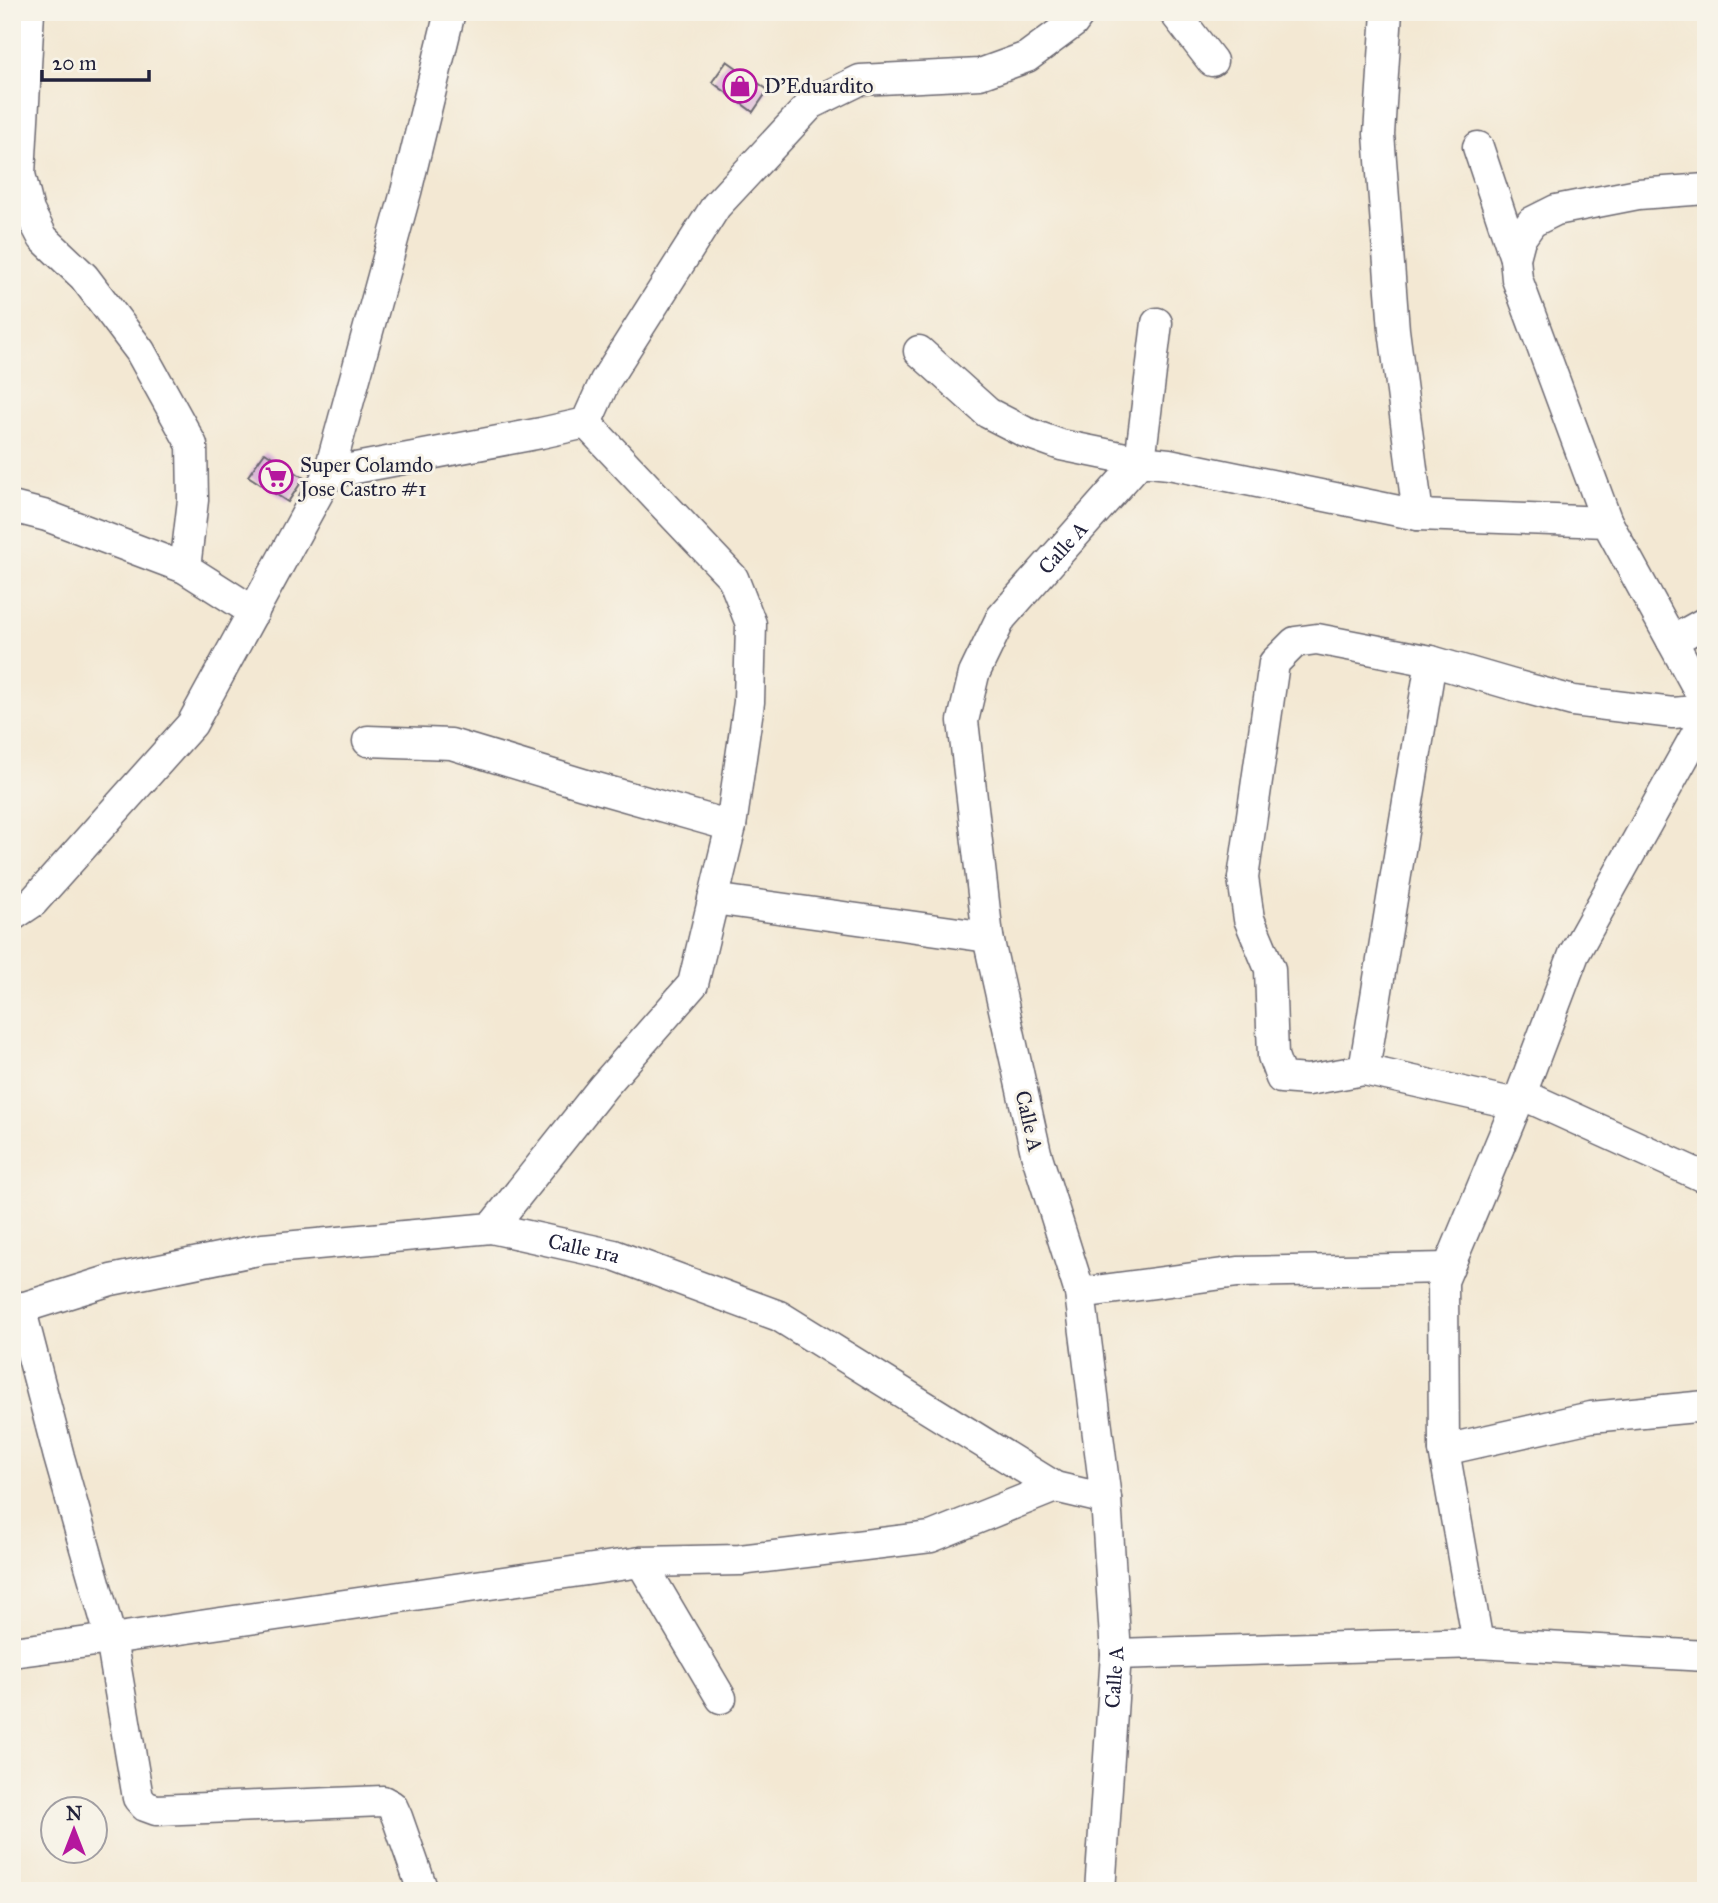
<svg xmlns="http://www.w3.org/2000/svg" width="1718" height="1903" font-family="'IM FELL Great Primer',serif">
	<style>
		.building { fill: #d9b3d7 }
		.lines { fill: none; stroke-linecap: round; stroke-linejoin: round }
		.minor-casing { stroke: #6b6770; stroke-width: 33 }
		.minor { stroke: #fff; stroke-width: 30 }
		.labels { text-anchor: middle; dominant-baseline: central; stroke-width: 6; stroke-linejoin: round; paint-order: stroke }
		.poi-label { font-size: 21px; fill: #22223b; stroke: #f7f3e8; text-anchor: start }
		.street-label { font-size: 21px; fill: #22223b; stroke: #f7f3e8 }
	</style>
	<rect width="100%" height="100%" fill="#f7f3e8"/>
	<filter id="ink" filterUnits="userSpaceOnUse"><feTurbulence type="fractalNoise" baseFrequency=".0143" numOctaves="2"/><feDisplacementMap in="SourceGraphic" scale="14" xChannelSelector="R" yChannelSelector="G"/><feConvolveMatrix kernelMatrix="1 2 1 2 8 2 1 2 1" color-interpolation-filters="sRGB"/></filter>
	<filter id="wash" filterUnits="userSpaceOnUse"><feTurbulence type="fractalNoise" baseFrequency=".00686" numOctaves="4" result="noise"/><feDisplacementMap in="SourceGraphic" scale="28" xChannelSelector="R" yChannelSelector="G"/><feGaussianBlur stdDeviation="1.57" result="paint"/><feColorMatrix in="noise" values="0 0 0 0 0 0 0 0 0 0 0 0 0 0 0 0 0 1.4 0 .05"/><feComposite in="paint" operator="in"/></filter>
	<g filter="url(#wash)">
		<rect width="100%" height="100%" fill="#f3e8d3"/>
		<g id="blocks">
			<!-- building -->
			<path class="building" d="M 727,61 L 768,90 L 753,112 L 712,82 Z
				M 265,452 L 304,478 L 288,502 L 248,476 Z"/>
		</g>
	</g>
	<g filter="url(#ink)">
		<use href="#blocks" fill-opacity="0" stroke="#6b6770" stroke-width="2"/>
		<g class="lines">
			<defs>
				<g id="minor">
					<path d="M 29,12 L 20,174 L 29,211 L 43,238 L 84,277 L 140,351 L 192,445 L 193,500 L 185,568"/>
					<path d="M 1174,12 L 1212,61"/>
					<path d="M 1387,12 L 1379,134 L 1394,330 L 1418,515"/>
					<path d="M 1478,147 L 1515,258"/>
					<path d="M 919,351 L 988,413 L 1025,432 L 1061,445 L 1140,461 L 1157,323"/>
					<path d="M 329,473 L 406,192 L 450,12"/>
					<path d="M 12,507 L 47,516 L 185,568 L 254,612"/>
					<path d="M 1607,522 L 1517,279 L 1515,258 L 1520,239 L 1532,222 L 1556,210 L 1638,194 L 1706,189"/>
					<path d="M 1672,641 L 1706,622"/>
					<path d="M 1431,661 L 1510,684 L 1573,701 L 1673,713 L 1706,710"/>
					<path d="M 368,741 L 451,744 L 583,784 L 731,826"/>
					<path d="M 713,899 L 988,937"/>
					<path d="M 12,916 L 33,902 L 192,724 L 329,473 L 541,433 L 586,423 L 605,381 L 716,206 L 811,104 L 860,80 L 980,74 L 1027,57 L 1073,23 L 1081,12"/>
					<path d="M 1364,1070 L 1431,661 L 1317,639 L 1295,642 L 1274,663 L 1243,878 L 1249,919 L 1270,969 L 1273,1056 L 1281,1078 L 1308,1080 L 1364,1070 L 1516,1104"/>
					<path d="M 1521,1094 L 1706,1178"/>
					<path d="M 491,1228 L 603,1087 L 693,984 L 731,826 L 749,702 L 751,624 L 733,578 L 586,423"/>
					<path d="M 1080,1293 L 1238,1272 L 1448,1268"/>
					<path d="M 20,1307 L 59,1457 L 111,1639 L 138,1798 L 145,1806 L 156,1810 L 383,1801 L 392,1806 L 397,1817 L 423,1891"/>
					<path id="s1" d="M 12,1311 L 111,1280 L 263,1249 L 491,1228 L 614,1255 L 779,1316 L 1055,1487 L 1106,1499"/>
					<path d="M 1444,1450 L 1591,1417 L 1706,1406"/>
					<path d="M 641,1562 L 721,1698"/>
					<path d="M 1478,1643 L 1444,1450 L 1443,1281 L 1521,1094 L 1574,954 L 1706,717"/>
					<path d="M 12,1652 L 111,1639 L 641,1562 L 740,1560 L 931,1537 L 1055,1487"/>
					<path d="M 1116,1654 L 1478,1643 L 1706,1656"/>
					<path id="s2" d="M 1100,1891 L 1116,1654 L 1106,1499 L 1080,1293 L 1036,1153 L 988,937 L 963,721 L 974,674 L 1001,618 L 1140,461 L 1169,464 L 1418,515 L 1607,522 L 1706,703"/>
				</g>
			</defs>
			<!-- minor casing -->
			<use href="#minor" class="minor-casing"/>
			<!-- minor -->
			<use href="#minor" class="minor"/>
		</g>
	</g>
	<!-- icons -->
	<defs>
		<symbol id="shop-ring" viewBox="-11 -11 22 22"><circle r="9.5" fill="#f7f3e8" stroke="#b5179e" stroke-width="1.5"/><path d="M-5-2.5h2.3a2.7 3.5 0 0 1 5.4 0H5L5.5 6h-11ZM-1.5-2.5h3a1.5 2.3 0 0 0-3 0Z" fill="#b5179e"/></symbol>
		<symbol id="supermarket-ring" viewBox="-11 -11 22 22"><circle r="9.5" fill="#f7f3e8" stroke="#b5179e" stroke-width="1.5"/><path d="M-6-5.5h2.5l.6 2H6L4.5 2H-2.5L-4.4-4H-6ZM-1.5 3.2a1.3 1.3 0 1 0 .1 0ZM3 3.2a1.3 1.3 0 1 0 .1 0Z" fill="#b5179e"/></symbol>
	</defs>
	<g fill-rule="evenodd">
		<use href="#shop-ring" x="721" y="67" width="38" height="38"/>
		<use href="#supermarket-ring" x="257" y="458" width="38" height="38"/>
	</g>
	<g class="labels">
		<!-- poi labels -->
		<g class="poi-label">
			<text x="764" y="86">D'Eduardito</text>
			<text x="300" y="465">Super Colamdo<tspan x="300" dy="24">Jose Castro #1</tspan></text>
		</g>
		<!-- street labels -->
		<g class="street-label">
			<text stroke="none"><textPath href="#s2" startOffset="1390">Calle A</textPath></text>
			<text transform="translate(1029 1121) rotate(77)">Calle A</text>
			<text stroke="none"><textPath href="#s1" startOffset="583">Calle 1ra</textPath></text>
			<text stroke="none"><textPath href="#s2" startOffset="214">Calle A</textPath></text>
		</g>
	</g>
	<!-- margin -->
	<rect width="1718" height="1903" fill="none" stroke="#f7f3e8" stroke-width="42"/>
	<!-- north arrow -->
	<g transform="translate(74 1830)"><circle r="33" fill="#f7f3e8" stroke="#a29fa3" stroke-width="2"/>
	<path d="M0-5L12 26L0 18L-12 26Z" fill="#b5179e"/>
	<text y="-10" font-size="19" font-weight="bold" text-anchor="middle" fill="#22223b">N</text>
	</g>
	<!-- scale -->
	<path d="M42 70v10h107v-10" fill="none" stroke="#22223b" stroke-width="3.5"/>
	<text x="52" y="70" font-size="21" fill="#22223b" stroke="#f7f3e8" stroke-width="5" paint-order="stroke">20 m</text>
</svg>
